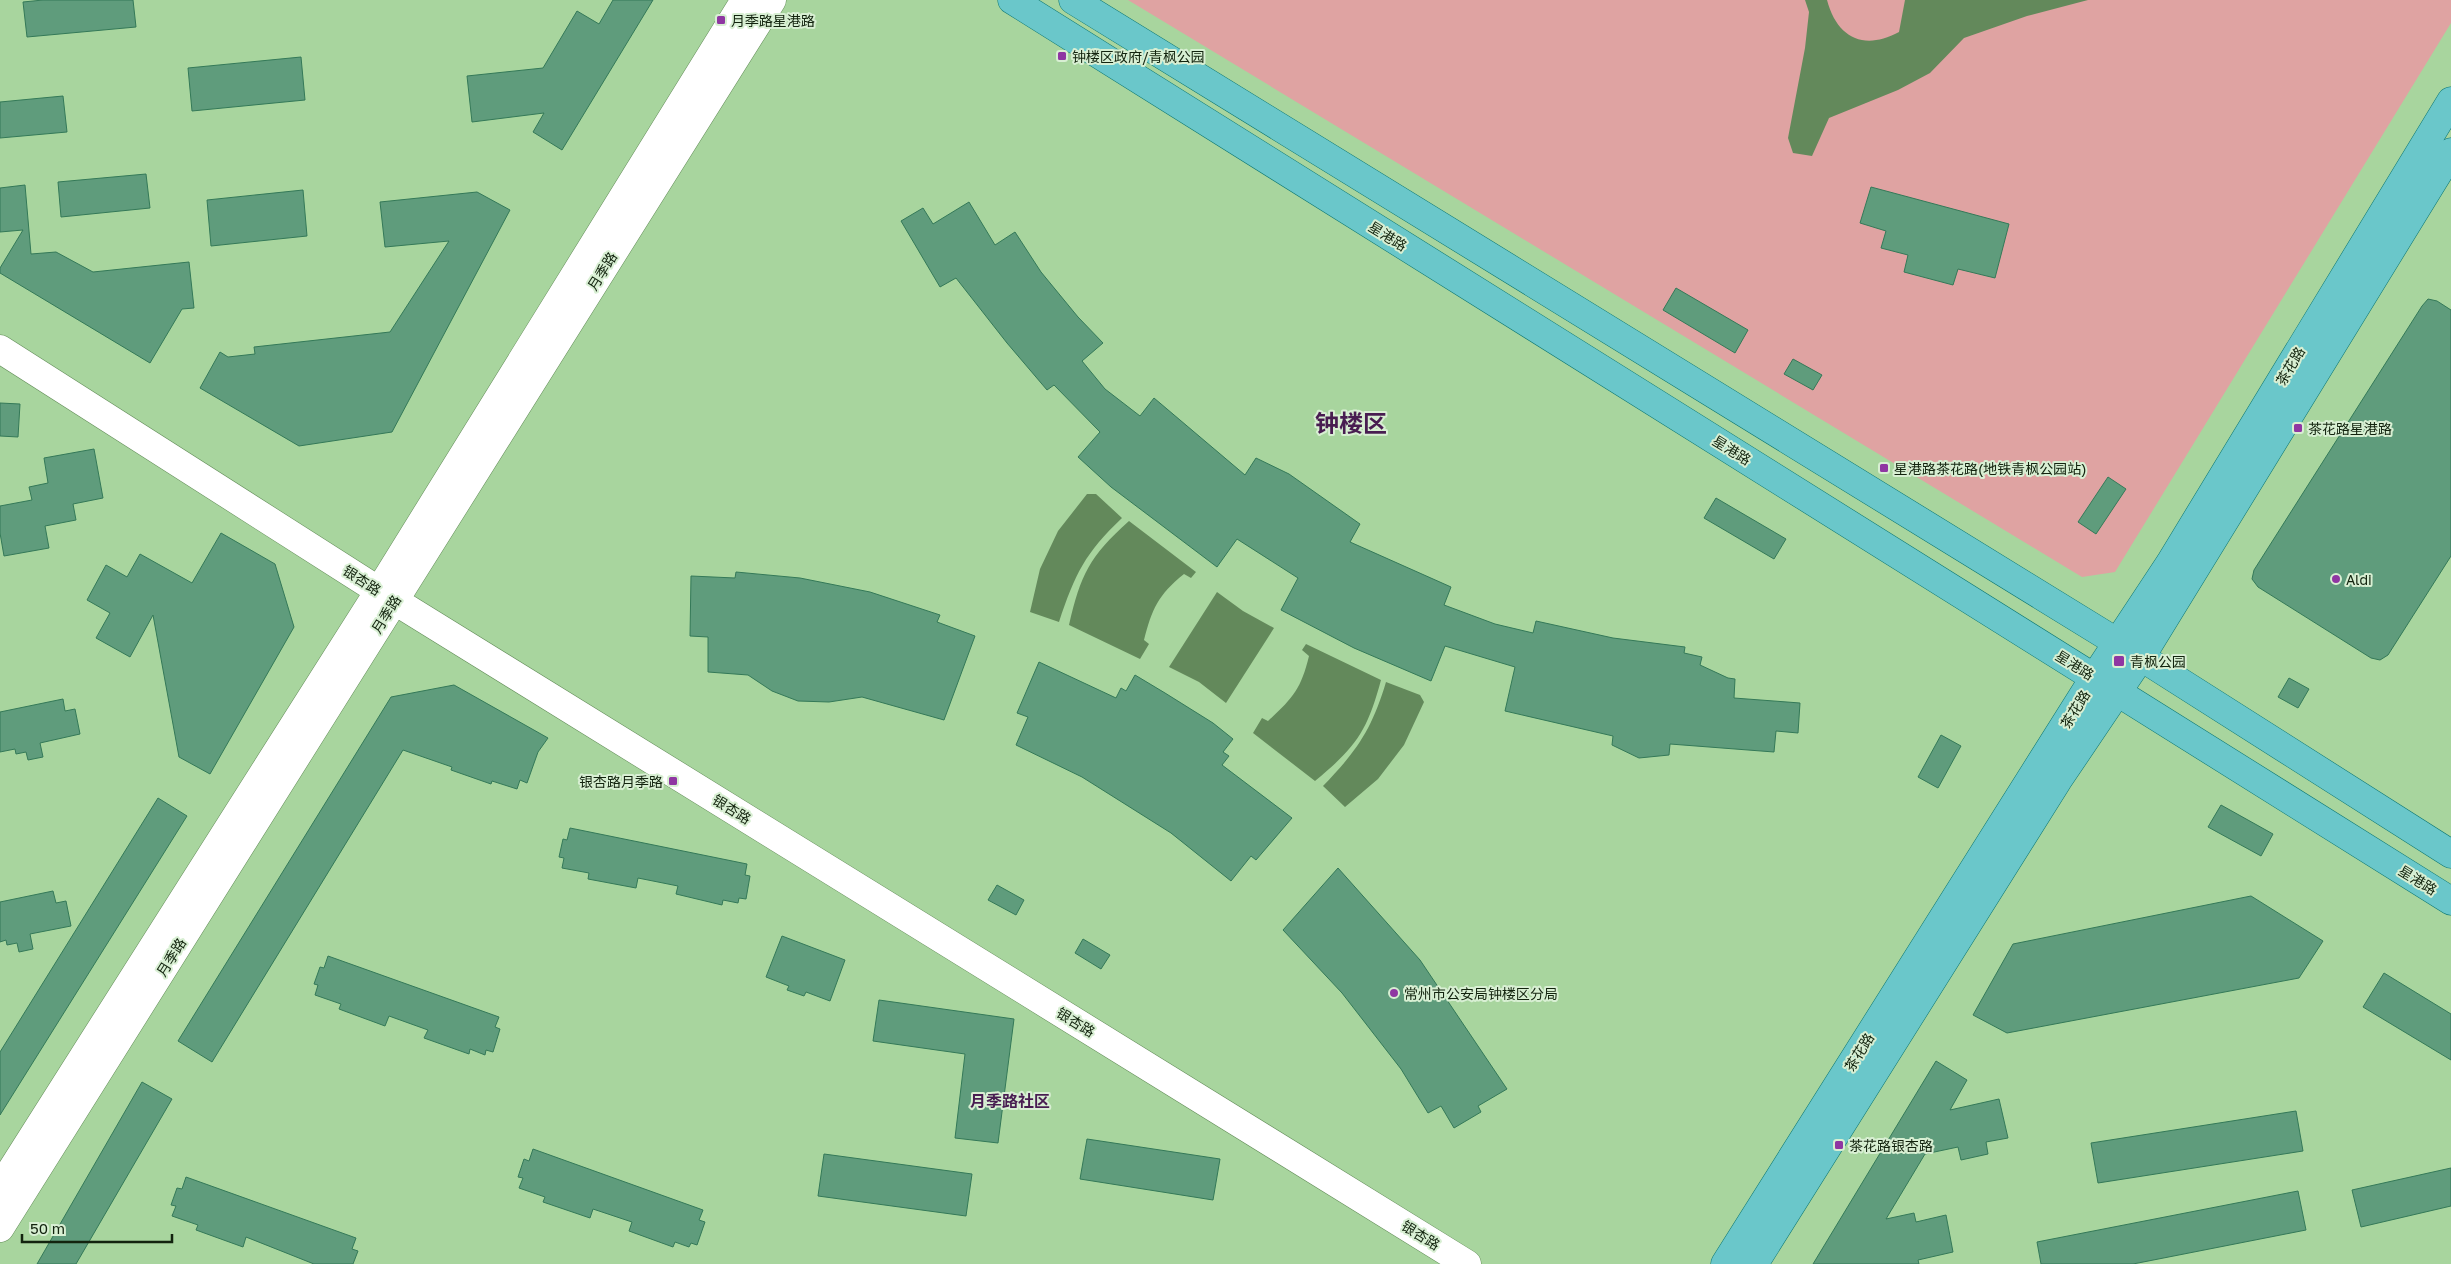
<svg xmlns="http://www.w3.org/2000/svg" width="2451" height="1264" font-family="'Golos Text','Noto Sans SC',sans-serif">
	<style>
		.green { fill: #dfa3a2 }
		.water { fill: #63895b }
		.building { fill: #5f9c7c; stroke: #347958 }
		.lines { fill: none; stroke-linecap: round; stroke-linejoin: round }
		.minor-casing { stroke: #648e5a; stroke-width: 29 }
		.major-casing { stroke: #0a7571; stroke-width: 29 }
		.minor { stroke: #fff; stroke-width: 28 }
		.major { stroke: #6ac7ca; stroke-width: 28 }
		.poi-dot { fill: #8f36a2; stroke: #d8efd3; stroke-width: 2 }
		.labels { text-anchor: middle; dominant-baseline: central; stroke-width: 4; stroke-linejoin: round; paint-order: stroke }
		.poi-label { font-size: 14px; fill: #12230e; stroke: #d8efd3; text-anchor: start }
		.street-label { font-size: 14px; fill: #12230e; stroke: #d8efd3 }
		.quarter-label { font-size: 16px; font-weight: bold; fill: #481d51; stroke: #d8efd3 }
		.town-label { font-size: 24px; font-weight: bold; fill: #481d51; stroke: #d8efd3 }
	</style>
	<rect width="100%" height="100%" fill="#a8d59e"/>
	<!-- green -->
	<path class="green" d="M 1128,0 L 2451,0 L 2451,23 L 2115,572 L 2082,577 Z"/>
	<!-- water -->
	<path class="water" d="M 1805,0 L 1827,0 C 1837,38 1864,51 1899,32 L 1905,0 L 2088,0 L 2027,16 L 1964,38 L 1930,73 L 1898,90 L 1829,118 L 1812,156 L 1793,153 L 1788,138 L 1805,48 L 1809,12 Z
		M 1087,494 L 1096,494 L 1122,518 C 1085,553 1075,574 1059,622 L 1030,612 L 1040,569 L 1058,531 Z
		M 1129,521 L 1196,572 L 1191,578 L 1184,574 C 1158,595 1152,609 1144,640 L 1149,644 L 1140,659 L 1069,625 C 1081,574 1089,557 1129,521 Z
		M 1217,592 L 1243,611 L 1274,628 L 1226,703 L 1199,682 L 1169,667 Z
		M 1306,644 L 1381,680 C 1367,732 1356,747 1315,781 L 1253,733 L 1262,718 L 1268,721 C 1293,698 1301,689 1309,656 L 1302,650 Z
		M 1386,682 L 1420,695 L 1424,702 L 1404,745 L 1378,779 L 1345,807 L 1323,786 C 1357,751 1372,729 1386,682 Z"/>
	<!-- building -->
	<path class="building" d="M 43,0 L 133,0 L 136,27 L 27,37 L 23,2 Z
		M 613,0 L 653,0 L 562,150 L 533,132 L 544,113 L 472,122 L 467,76 L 543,68 L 577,11 L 599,24 Z
		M 301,57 L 305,100 L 192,111 L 188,68 Z
		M 63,96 L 67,132 L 0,138 L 0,102 Z
		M 146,174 L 150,208 L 61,217 L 58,182 Z
		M 25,185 L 31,254 L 56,252 L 93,272 L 189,262 L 194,308 L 182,309 L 150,363 L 0,273 L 0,268 L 23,230 L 0,232 L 0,188 Z
		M 1871,187 L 2009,224 L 1995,278 L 1958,269 L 1953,285 L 1904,272 L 1908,255 L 1881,248 L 1886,231 L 1860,223 Z
		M 303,190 L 307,236 L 211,246 L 207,200 Z
		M 477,192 L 510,210 L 392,432 L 299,446 L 200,388 L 220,352 L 228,357 L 255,354 L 254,347 L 390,332 L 449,241 L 385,247 L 380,202 Z
		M 969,202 L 995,245 L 1015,232 L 1041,272 L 1078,317 L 1103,343 L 1082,361 L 1105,389 L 1140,416 L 1154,398 L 1245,475 L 1256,458 L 1289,474 L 1360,524 L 1350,542 L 1451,587 L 1444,605 L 1495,624 L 1533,633 L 1536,621 L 1613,638 L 1685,647 L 1684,653 L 1702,657 L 1700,665 L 1728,678 L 1735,679 L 1734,698 L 1800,703 L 1798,733 L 1776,731 L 1774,752 L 1670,744 L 1669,755 L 1639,758 L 1612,745 L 1613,736 L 1505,711 L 1515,667 L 1445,646 L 1431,681 L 1354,648 L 1281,610 L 1298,578 L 1237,539 L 1217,567 L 1111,487 L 1078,457 L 1100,432 L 1054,385 L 1047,390 L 1007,343 L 956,278 L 940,287 L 901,221 L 923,208 L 933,224 Z
		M 1676,288 L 1748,330 L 1735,353 L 1663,310 Z
		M 2428,299 L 2437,301 L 2451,310 L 2451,556 L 2388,655 L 2380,660 L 2371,658 L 2258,587 L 2252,579 L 2254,570 L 2422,306 Z
		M 1793,359 L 1822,375 L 1813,390 L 1784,374 Z
		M 0,403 L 20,404 L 18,437 L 0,436 Z
		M 94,449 L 103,498 L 73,504 L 76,520 L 45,526 L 49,548 L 4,556 L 0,533 L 0,506 L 32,500 L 29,487 L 48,483 L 44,458 Z
		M 2108,477 L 2126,489 L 2096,534 L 2078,522 Z
		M 1716,498 L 1786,539 L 1774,559 L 1704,518 Z
		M 221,533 L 275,564 L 294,627 L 210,774 L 179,757 L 153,615 L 130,657 L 96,638 L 110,613 L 87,600 L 106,565 L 127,577 L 140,554 L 192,583 Z
		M 736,572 L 800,578 L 870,592 L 940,615 L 937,622 L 975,636 L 944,720 L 862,697 L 829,702 L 798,701 L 772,691 L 748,675 L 708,672 L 708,637 L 690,636 L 691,576 L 735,578 Z
		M 1039,662 L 1116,698 L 1121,688 L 1126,691 L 1135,675 L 1165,693 L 1213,723 L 1233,739 L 1223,752 L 1229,756 L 1222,765 L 1292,818 L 1256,860 L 1251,856 L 1231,881 L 1171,833 L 1082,777 L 1016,745 L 1028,717 L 1017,713 Z
		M 2289,678 L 2309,689 L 2298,708 L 2278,697 Z
		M 454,685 L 548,738 L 538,752 L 527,783 L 520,780 L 517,789 L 492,781 L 491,784 L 451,770 L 452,767 L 403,750 L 212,1062 L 178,1041 L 391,697 Z
		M 63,699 L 65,711 L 75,709 L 80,734 L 40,743 L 43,757 L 28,760 L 26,752 L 16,754 L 15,749 L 0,752 L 0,712 Z
		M 1941,735 L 1961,746 L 1938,788 L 1918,777 Z
		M 158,798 L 187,816 L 0,1115 L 0,1052 Z
		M 2221,805 L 2273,834 L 2261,856 L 2208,827 Z
		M 570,828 L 747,864 L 745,875 L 750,876 L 746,899 L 739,898 L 738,903 L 723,900 L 722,905 L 676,894 L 678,886 L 638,878 L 636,888 L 588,879 L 589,873 L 562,868 L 564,858 L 559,857 L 563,839 L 567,840 Z
		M 1338,868 L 1420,960 L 1507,1089 L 1478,1106 L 1481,1112 L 1454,1128 L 1441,1106 L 1428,1113 L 1401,1069 L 1342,993 L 1283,930 Z
		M 997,885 L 1024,900 L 1016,915 L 988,900 Z
		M 53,891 L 56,903 L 66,901 L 71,926 L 30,934 L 33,949 L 19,952 L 17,943 L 7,945 L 6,940 L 0,942 L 0,902 Z
		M 2251,896 L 2323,941 L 2299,978 L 2007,1033 L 1973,1015 L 2013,944 Z
		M 782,936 L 845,960 L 830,1001 L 806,992 L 804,996 L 787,990 L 789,986 L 766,977 Z
		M 1083,939 L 1110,955 L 1101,969 L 1075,953 Z
		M 328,956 L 499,1017 L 495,1027 L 500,1029 L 493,1052 L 486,1050 L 485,1055 L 470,1049 L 469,1054 L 424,1038 L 428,1030 L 389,1016 L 385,1026 L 339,1009 L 341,1004 L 315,995 L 318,985 L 314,984 L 320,967 L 324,968 Z
		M 2384,973 L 2451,1014 L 2451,1060 L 2363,1007 Z
		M 879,1000 L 1014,1019 L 998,1143 L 955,1138 L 965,1054 L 873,1041 Z
		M 1936,1061 L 1967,1080 L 1950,1110 L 1999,1099 L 2008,1138 L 1986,1142 L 1988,1154 L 1961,1160 L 1958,1147 L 1925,1154 L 1886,1219 L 1914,1213 L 1916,1222 L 1946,1215 L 1953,1252 L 1918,1260 L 1919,1264 L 1813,1264 Z
		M 142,1082 L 172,1099 L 76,1264 L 37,1264 Z
		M 2296,1111 L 2303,1151 L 2098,1183 L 2091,1143 Z
		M 1087,1139 L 1220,1159 L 1213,1200 L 1080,1179 Z
		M 533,1149 L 703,1210 L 699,1220 L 705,1222 L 697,1245 L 691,1243 L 689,1247 L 675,1242 L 673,1247 L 629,1231 L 632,1222 L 593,1209 L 590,1218 L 543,1202 L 545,1197 L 519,1188 L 523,1178 L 518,1177 L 524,1159 L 529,1161 Z
		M 824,1154 L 972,1174 L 966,1216 L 818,1196 Z
		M 2451,1168 L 2451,1206 L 2361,1227 L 2352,1190 Z
		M 186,1177 L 356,1238 L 352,1249 L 358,1251 L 353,1264 L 314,1264 L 246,1237 L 243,1247 L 196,1230 L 198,1225 L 172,1216 L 176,1206 L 171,1205 L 177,1188 L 182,1189 Z
		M 2298,1191 L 2306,1230 L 2133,1264 L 2041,1264 L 2037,1242 Z"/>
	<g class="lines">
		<defs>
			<path id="minor" d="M 0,349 L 395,601 L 1467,1264
				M 0,1188 L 379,591 L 745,0
				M 0,1228 L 772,0"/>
			<path id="major" d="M 1012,0 L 2451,901
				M 1073,0 L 2141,657 L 2451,854
				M 1725,1264 L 2094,678 L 2170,563 L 2451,101
				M 1754,1264 L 2058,780 L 2141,657 L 2451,152"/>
		</defs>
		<!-- minor casing -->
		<use href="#minor" class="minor-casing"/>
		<!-- major casing -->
		<use href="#major" class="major-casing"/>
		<!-- minor -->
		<use href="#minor" class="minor"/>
		<!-- major -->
		<use href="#major" class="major"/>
	</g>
	<!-- markers -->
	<g class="poi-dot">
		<rect x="716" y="15" width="10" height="10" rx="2.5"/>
		<rect x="1057" y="51" width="10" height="10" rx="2.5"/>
		<rect x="2293" y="423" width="10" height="10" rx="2.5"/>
		<rect x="1879" y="463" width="10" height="10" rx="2.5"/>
		<circle cx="2336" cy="579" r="5"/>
		<rect x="2113" y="655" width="12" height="12" rx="2.5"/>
		<rect x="668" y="776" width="10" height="10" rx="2.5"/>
		<circle cx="1394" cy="993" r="5"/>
		<rect x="1834" y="1140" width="10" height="10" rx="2.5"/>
	</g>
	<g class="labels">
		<!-- poi labels -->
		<g class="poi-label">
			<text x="731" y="20">月季路星港路</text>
			<text x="1072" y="56">钟楼区政府/青枫公园</text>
			<text x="2308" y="428">茶花路星港路</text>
			<text x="1894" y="468">星港路茶花路(地铁青枫公园站)</text>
			<text x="2346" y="579">Aldi</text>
			<text x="2130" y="661">青枫公园</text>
			<text x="663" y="781" text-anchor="end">银杏路月季路</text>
			<text x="1404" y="993">常州市公安局钟楼区分局</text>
			<text x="1849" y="1145">茶花路银杏路</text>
		</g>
		<!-- street labels -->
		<g class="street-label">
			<text transform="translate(1388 236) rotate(32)">星港路</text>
			<text transform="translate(602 271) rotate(-58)">月季路</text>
			<text transform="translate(2290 366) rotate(-59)">茶花路</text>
			<text transform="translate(1732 450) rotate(32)">星港路</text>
			<text transform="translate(362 580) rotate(33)">银杏路</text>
			<text transform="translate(386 614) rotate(-58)">月季路</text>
			<text transform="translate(2075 665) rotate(32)">星港路</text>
			<text transform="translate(2075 709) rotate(-58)">茶花路</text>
			<text transform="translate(732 809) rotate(32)">银杏路</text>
			<text transform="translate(2418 880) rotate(32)">星港路</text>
			<text transform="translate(171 957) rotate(-58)">月季路</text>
			<text transform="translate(1076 1022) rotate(32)">银杏路</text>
			<text transform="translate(1859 1052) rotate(-58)">茶花路</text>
			<text transform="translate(1421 1235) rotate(32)">银杏路</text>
		</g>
		<!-- quarter labels -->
		<g class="quarter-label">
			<text x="1010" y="1101">月季路社区</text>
		</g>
		<!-- town labels -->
		<g class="town-label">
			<text x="1351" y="422">钟楼区</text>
		</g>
	</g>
	<!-- scale -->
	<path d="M22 1234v8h150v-8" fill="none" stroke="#12230e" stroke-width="2.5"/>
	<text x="30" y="1234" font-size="15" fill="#12230e" stroke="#d8efd3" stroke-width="4" paint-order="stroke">50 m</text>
</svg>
